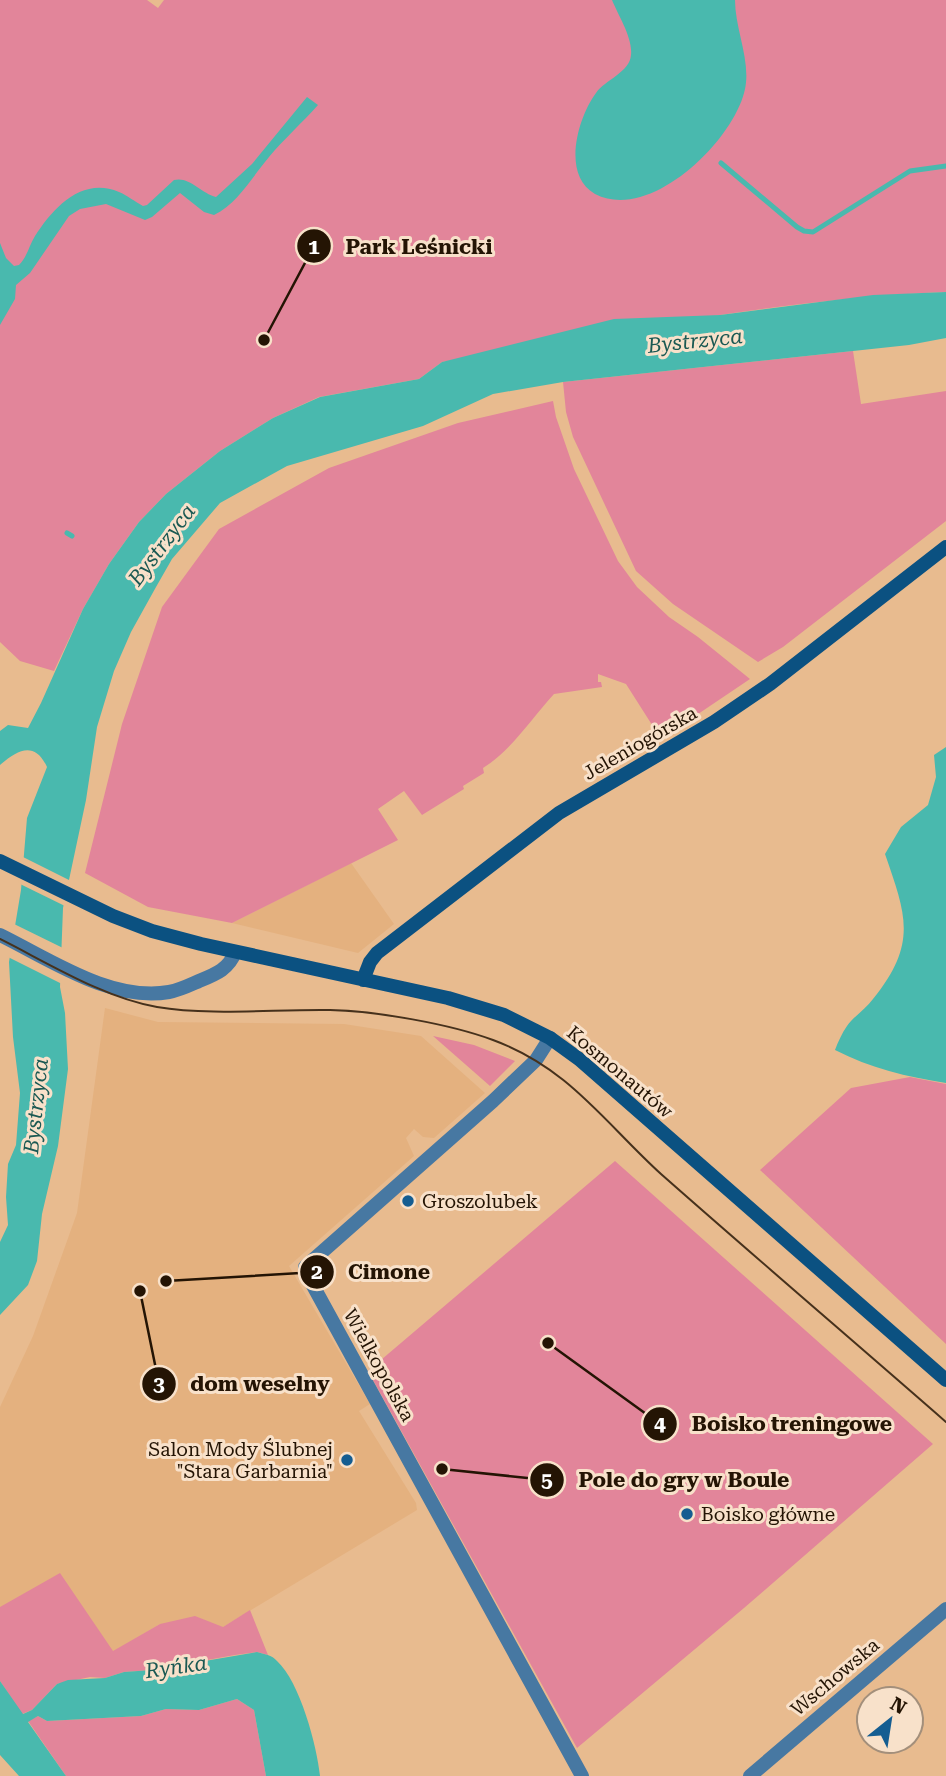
<svg xmlns="http://www.w3.org/2000/svg" width="946" height="1776" font-family="'Roboto Serif',serif">
	<style>
		.built { fill: #e4b17f }
		.green { fill: #e2859a }
		.water { fill: #49b9ae }
		.pier { fill: #e8bb8f }
		.lines { fill: none; stroke-linecap: round; stroke-linejoin: round }
		.stream { stroke: #49b9ae; stroke-width: 5 }
		.street { stroke: #4778a2; stroke-width: 14 }
		.secondary { stroke: #0b5181; stroke-width: 14 }
		.tram { stroke: #46311c; stroke-width: 2 }
		.poi-dot { fill: #155d91; stroke: #f8e1ca; stroke-width: 2.5 }
		.labels { text-anchor: middle; dominant-baseline: central; stroke-width: 6; stroke-linejoin: round; paint-order: stroke }
		.street-label { font-size: 19px; fill: #241404; stroke: #f8e1ca }
		.poi-label { font-size: 19px; fill: #241404; stroke: #f8e1ca; text-anchor: start }
		.water-label { font-size: 21px; font-style: italic; fill: #1b5953; stroke: #f8e1ca }
		.leader { fill: none; stroke: #241404; stroke-width: 2.5 }
		.callout-dot { fill: #241404; stroke: #f8e1ca; stroke-width: 2.5 }
		.mark-label { font-size: 21px; text-anchor: middle; font-weight: bold; fill: #fff }
		.callout-label { font-size: 21px; text-anchor: middle; font-weight: bold; fill: #241404; stroke: #f8e1ca; stroke-width: 6; stroke-linejoin: round; paint-order: stroke }
	</style>
	<rect width="100%" height="100%" fill="#e8bb8f"/>
	<!-- built -->
	<path class="built" d="M 351,863 L 394,924 L 358,953 L 232,923 Z
		M 105,1008 L 158,1022 L 344,1024 L 421,1036 L 485,1093 L 434,1138 L 423,1137 L 414,1129 L 406,1138 L 414,1156 L 289,1266 L 370,1404 L 359,1411 L 416,1503 L 417,1510 L 223,1627 L 160,1624 L 113,1652 L 0,1607 L 0,1407 L 33,1336 L 77,1213 Z"/>
	<!-- green -->
	<path class="green" d="M 0,0 L 147,0 L 158,8 L 164,0 L 946,0 L 946,292 C 776,299 609,334 442,362 L 419,379 L 319,397 L 273,418 L 220,451 L 166,494 L 139,522 L 109,564 L 83,609 L 54,671 L 20,661 L 0,642 Z
		M 853,351 L 861,404 L 946,391 L 946,521 L 783,647 L 758,662 L 673,604 L 636,571 L 573,437 L 566,412 L 563,382 Z
		M 553,401 L 556,417 L 574,469 L 618,561 L 637,587 L 669,617 L 698,637 L 750,679 L 661,739 L 626,684 L 598,674 L 598,682 L 601,682 L 602,687 L 554,694 C 531,719 511,751 483,768 L 484,773 L 463,786 L 464,789 L 422,815 L 404,791 L 378,809 L 398,840 L 232,923 L 148,907 L 85,873 L 122,724 L 162,607 L 219,529 L 329,468 L 458,423 Z
		M 433,1036 L 474,1045 L 515,1061 L 490,1086 Z
		M 910,1077 L 946,1084 L 946,1344 L 760,1170 L 851,1088 Z
		M 615,1161 L 933,1444 L 744,1608 L 577,1748 L 368,1371 Z
		M 60,1573 L 113,1651 L 160,1624 L 195,1616 L 223,1627 L 250,1610 L 268,1655 L 257,1652 L 235,1655 L 152,1670 L 124,1672 L 105,1678 L 90,1677 L 57,1684 L 32,1710 L 22,1714 L 0,1681 L 0,1607 Z
		M 237,1699 L 254,1710 L 266,1776 L 66,1776 L 28,1721 L 38,1716 L 47,1721 L 141,1716 L 166,1709 L 199,1710 Z"/>
	<!-- water -->
	<path class="water" d="M 612,0 L 735,0 C 735,29 751,61 745,89 C 735,139 651,223 595,194 C 561,175 578,117 596,93 C 605,80 630,72 631,55 C 633,38 618,15 612,0 Z
		M 307,97 L 318,105 C 302,123 284,139 269,157 C 252,177 238,203 214,215 L 204,212 L 180,193 L 152,217 L 145,220 L 106,204 L 80,209 L 69,216 L 30,273 L 16,285 L 15,299 L 0,325 L 0,243 L 6,258 L 14,266 L 19,265 C 27,257 29,246 35,236 C 53,208 82,176 119,192 C 127,195 135,202 143,206 L 147,205 L 174,180 C 189,176 201,193 216,197 L 252,164 Z
		M 946,292 L 946,338 L 909,345 L 563,382 L 493,394 L 423,426 L 287,466 L 220,503 L 172,559 L 156,587 L 131,632 L 114,671 L 97,727 L 86,800 L 63,908 L 60,987 L 65,1013 L 68,1069 L 58,1146 L 42,1214 L 37,1261 L 28,1285 L 0,1315 L 0,1242 L 8,1225 L 6,1197 L 8,1164 L 16,1145 L 20,1093 L 13,1037 L 9,962 L 21,890 L 27,818 L 47,767 C 35,741 18,749 0,765 L 0,731 L 8,725 L 28,728 L 41,703 L 83,609 L 109,564 L 139,522 L 166,494 L 220,451 L 273,418 L 320,397 L 419,379 L 442,362 L 614,319 L 720,315 L 873,295 Z
		M 946,747 L 946,1083 C 907,1077 870,1068 835,1050 C 838,1042 842,1033 847,1026 C 854,1016 866,1009 873,999 C 918,943 906,915 885,854 L 901,827 L 928,805 L 936,777 L 934,755 Z
		M 257,1652 C 264,1654 272,1655 277,1661 C 300,1682 317,1746 320,1776 L 266,1776 L 254,1710 L 237,1699 L 199,1710 L 166,1709 L 141,1716 L 47,1721 L 38,1716 L 28,1722 L 66,1776 L 19,1776 L 0,1755 L 0,1681 L 23,1714 L 32,1710 L 57,1684 L 68,1680 L 105,1678 L 124,1672 L 152,1670 Z"/>
	<!-- pier -->
	<path class="pier" d="M 19,855 L 71,881 L 67,907 L 18,883 Z
		M 12,923 L 65,949 L 64,985 L 6,956 Z"/>
	<g class="lines">
		<!-- stream -->
		<path class="stream" d="M 721,163 L 797,227 L 804,231 L 813,232 L 910,171 L 946,166
			M 67,533 L 72,536"/>
		<!-- street -->
		<path class="street" d="M 0,935 C 51,960 111,1002 169,992 C 180,990 190,985 199,981 C 216,974 229,969 235,952
			M 550,1038 L 536,1060 L 493,1101 L 305,1267 L 305,1271 L 582,1776
			M 750,1776 L 946,1609"/>
		<!-- secondary -->
		<path class="secondary" d="M 0,861 L 113,916 L 152,931 L 201,944 L 448,998 L 504,1015 L 550,1038 L 579,1059 L 946,1380
			M 363,980 L 370,962 L 377,953 L 559,813 L 714,722 L 770,684 L 946,547"/>
		<!-- tram -->
		<path class="tram" d="M 0,939 C 48,963 104,998 157,1007 C 211,1016 275,1009 330,1010 C 376,1011 450,1024 493,1040 C 569,1068 604,1122 661,1174 C 755,1257 851,1339 946,1422"/>
	</g>
	<!-- markers -->
	<g class="poi-dot">
		<circle cx="408" cy="1201" r="7"/>
		<circle cx="347" cy="1460" r="7"/>
		<circle cx="687" cy="1514" r="7"/>
	</g>
	<g class="labels">
		<!-- street labels -->
		<g class="street-label">
			<text transform="translate(640 743) rotate(-30)">Jeleniogórska</text>
			<text transform="translate(620 1072) rotate(40)">Kosmonautów</text>
			<text transform="translate(379 1365) rotate(61)">Wielkopolska</text>
			<text transform="translate(835 1677) rotate(-40)">Wschowska</text>
		</g>
		<!-- poi labels -->
		<g class="poi-label">
			<text x="422" y="1201">Groszolubek</text>
			<text x="333" y="1449" text-anchor="end">Salon Mody Ślubnej<tspan x="333" dy="22">"Stara Garbarnia"</tspan></text>
			<text x="701" y="1514">Boisko główne</text>
		</g>
		<!-- water labels -->
		<g class="water-label">
			<text transform="translate(695 341) rotate(-6)">Bystrzyca</text>
			<text transform="translate(162 545) rotate(-53)">Bystrzyca</text>
			<text transform="translate(36 1106) rotate(-84)">Bystrzyca</text>
			<text transform="translate(176 1667) rotate(-8)">Ryńka</text>
		</g>
	</g>
	<!-- callouts -->
	<path class="leader" d="M264 340L314 246M166 1281L317 1272M140 1291L159 1384M548 1343L660 1424M442 1469L547 1480"/>
	<g class="callout-dot">
		<circle cx="264" cy="340" r="7"/>
		<circle cx="166" cy="1281" r="7"/>
		<circle cx="140" cy="1291" r="7"/>
		<circle cx="548" cy="1343" r="7"/>
		<circle cx="442" cy="1469" r="7"/>
		<circle cx="314" cy="246" r="18"/>
		<circle cx="317" cy="1272" r="18"/>
		<circle cx="159" cy="1384" r="18"/>
		<circle cx="660" cy="1424" r="18"/>
		<circle cx="547" cy="1480" r="18"/>
	</g>
	<g class="mark-label">
		<text x="314" y="254">1</text>
		<text x="317" y="1279">2</text>
		<text x="159" y="1391">3</text>
		<text x="660" y="1431">4</text>
		<text x="547" y="1487">5</text>
	</g>
	<g class="callout-label">
		<text x="419" y="254">Park Leśnicki</text>
		<text x="389" y="1279">Cimone</text>
		<text x="260" y="1391">dom weselny</text>
		<text x="792" y="1431">Boisko treningowe</text>
		<text x="684" y="1487">Pole do gry w Boule</text>
	</g>
	<!-- north arrow -->
	<g transform="translate(890 1720) rotate(30)"><circle r="33" fill="#f8e1ca" stroke="#a38f7b" stroke-width="2"/>
	<path d="M0-5L12 26L0 18L-12 26Z" fill="#155d91"/>
	<text y="-10" font-size="19" font-weight="bold" text-anchor="middle" fill="#241404">N</text>
	</g>
</svg>
